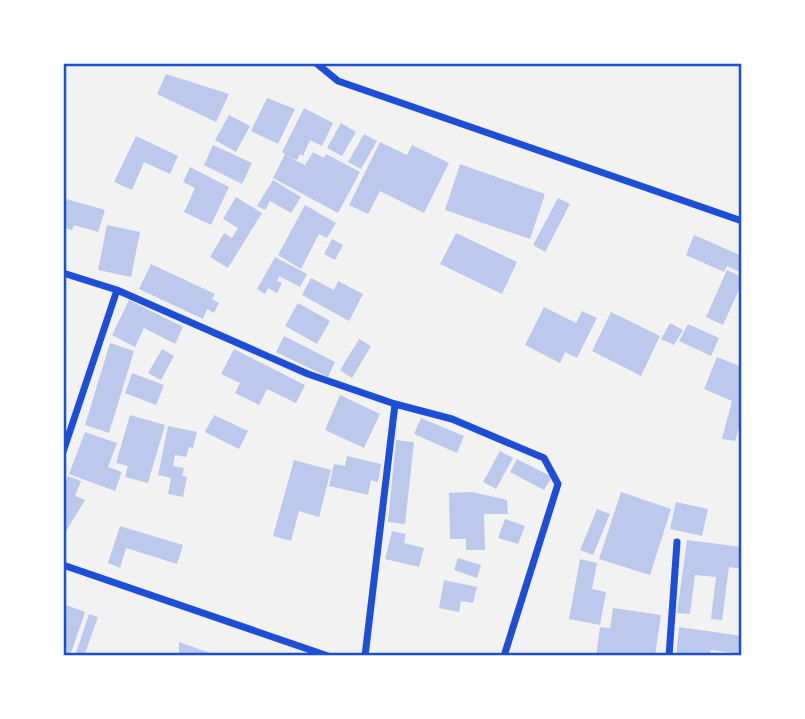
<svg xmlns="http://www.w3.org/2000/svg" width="805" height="719" font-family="'Fira Sans',sans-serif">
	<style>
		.building { fill: #bdc9ec }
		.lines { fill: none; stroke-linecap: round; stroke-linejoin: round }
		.minor { stroke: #1d4ed8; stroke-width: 7 }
		.neatline { fill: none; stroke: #1d4ed8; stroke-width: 2.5 }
	</style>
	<rect width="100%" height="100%" fill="#f2f2f2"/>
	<!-- building -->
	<path class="building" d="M 166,74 L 229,94 L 216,122 L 157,94 Z
		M 267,98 L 295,109 L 278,144 L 251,131 Z
		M 304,108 L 333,123 L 322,146 L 310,140 L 303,156 L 300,154 L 297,160 L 287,156 L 305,165 L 313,152 L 324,158 L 326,154 L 360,172 L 338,213 L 273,178 L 285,154 L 282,152 Z
		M 229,115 L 250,126 L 236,152 L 215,140 Z
		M 341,123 L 356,132 L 342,156 L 327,148 Z
		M 364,134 L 377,141 L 361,169 L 348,162 Z
		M 136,136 L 178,156 L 170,174 L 144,162 L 132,190 L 114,182 Z
		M 380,142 L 407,155 L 412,145 L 449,163 L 424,213 L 380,191 L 368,214 L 349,205 Z
		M 213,145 L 252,163 L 242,184 L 204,165 Z
		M 460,164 L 545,194 L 530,239 L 445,210 Z
		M 190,167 L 229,187 L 211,225 L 184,212 L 195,188 L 183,182 Z
		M 273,180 L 301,197 L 291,213 L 270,201 L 265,210 L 257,206 Z
		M 236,197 L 262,213 L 228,268 L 210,257 L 224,233 L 232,238 L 238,228 L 223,219 Z
		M 63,198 L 105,210 L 98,232 L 74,225 L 72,230 L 63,228 Z
		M 558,198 L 570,204 L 545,252 L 533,245 Z
		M 305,205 L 336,223 L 327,238 L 319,234 L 301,269 L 278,255 Z
		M 107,225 L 140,232 L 131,277 L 98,270 Z
		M 456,233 L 517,262 L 502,294 L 440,264 Z
		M 694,235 L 742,256 L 742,273 L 727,266 L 724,272 L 686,255 Z
		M 332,239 L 343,245 L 335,260 L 324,254 Z
		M 275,257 L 307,274 L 300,287 L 279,276 L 277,281 L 282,283 L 277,293 L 268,288 L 265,294 L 257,289 Z
		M 151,264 L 215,294 L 212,299 L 219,303 L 214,313 L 207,309 L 203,319 L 139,289 Z
		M 727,270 L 742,277 L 742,283 L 723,325 L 706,317 Z
		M 311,278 L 334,290 L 338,281 L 363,294 L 349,321 L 302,295 Z
		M 129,300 L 183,327 L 175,344 L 144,328 L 135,347 L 112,335 Z
		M 298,303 L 330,321 L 317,344 L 285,326 Z
		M 544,307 L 576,323 L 582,311 L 597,318 L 577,358 L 565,352 L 560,363 L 525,345 Z
		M 611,312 L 660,336 L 641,376 L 592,351 Z
		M 670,323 L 683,330 L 674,345 L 661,339 Z
		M 688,324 L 719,338 L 711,356 L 679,341 Z
		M 284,336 L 335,362 L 328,377 L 276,352 Z
		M 359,339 L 371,346 L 352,378 L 340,370 Z
		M 110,343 L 134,351 L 109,433 L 85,425 Z
		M 162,349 L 174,356 L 161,380 L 148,373 Z
		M 234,349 L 305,385 L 296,403 L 267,389 L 259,405 L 235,393 L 240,383 L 221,374 Z
		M 717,357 L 742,367 L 742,419 L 735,441 L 722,439 L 732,401 L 704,389 Z
		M 132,373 L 164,385 L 156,405 L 125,393 Z
		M 340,395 L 380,414 L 364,448 L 325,430 Z
		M 130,415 L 165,425 L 148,483 L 125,477 L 128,466 L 116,463 Z
		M 214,415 L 248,431 L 239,449 L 205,432 Z
		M 421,418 L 464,436 L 457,453 L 414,434 Z
		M 168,426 L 197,432 L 193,448 L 189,447 L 186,457 L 175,455 L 173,466 L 184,468 L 182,476 L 187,477 L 183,497 L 168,494 L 171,478 L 158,475 Z
		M 85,432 L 117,443 L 108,467 L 122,472 L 115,491 L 69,474 Z
		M 396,440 L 414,442 L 405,524 L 388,522 Z
		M 500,451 L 513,458 L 496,489 L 483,482 Z
		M 347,456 L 381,464 L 378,482 L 371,480 L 368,495 L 329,486 L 334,464 L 345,466 Z
		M 517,459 L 552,477 L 544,490 L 510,472 Z
		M 294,460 L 331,470 L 319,517 L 299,511 L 291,541 L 273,536 Z
		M 68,476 L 81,481 L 75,496 L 85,500 L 63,536 L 63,489 Z
		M 472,492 L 507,500 L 508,514 L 484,514 L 485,550 L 466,550 L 466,539 L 450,539 L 449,493 Z
		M 621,492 L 671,509 L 650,575 L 599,559 Z
		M 676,502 L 708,509 L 702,536 L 670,529 Z
		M 597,509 L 610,514 L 593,555 L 580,550 Z
		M 505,519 L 525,526 L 518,544 L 498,538 Z
		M 120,526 L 183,545 L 177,564 L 126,548 L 120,568 L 108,563 Z
		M 392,531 L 406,534 L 404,543 L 424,548 L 419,567 L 385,559 Z
		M 687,540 L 742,547 L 742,569 L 729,567 L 722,620 L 711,619 L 716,577 L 695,575 L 690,614 L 677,613 Z
		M 458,558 L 481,565 L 477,578 L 454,570 Z
		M 580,559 L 597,563 L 592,589 L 606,592 L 600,625 L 569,619 Z
		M 444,580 L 477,587 L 473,603 L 461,601 L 459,612 L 439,608 Z
		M 63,604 L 85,612 L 70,656 L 63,656 Z
		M 613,608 L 661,615 L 655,656 L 596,656 L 600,627 L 610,628 Z
		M 89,614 L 98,617 L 84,656 L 75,656 Z
		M 679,627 L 742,636 L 741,654 L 711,650 L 710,656 L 676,656 Z
		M 179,642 L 219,656 L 179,656 Z"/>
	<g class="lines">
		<!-- minor -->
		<path class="minor" d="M 316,63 L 338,81 L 742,221
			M 63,273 L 117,290 L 308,374 L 395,404 L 452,419 L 544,458 L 558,484 L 504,656
			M 63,452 L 117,290
			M 63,565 L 328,656
			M 365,656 L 395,404
			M 669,656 L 677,542"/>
	</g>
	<!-- border -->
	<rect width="805" height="719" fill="none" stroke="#ffffff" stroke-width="130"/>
	<rect x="65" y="65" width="675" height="589" class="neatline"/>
</svg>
